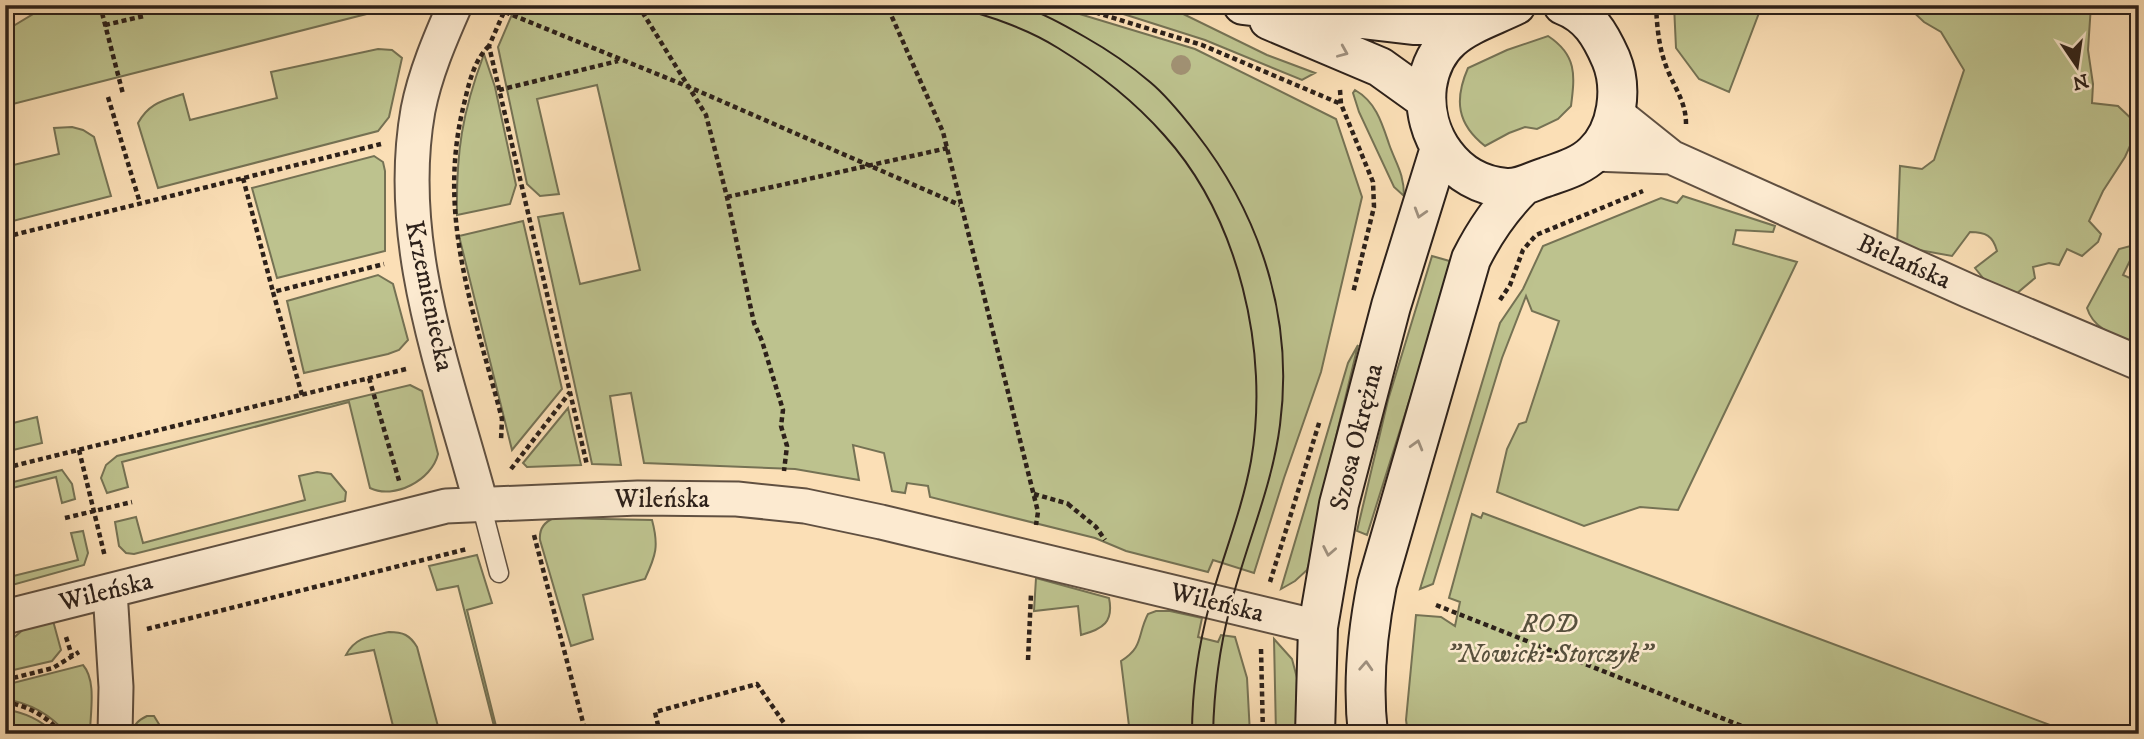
<svg xmlns="http://www.w3.org/2000/svg" width="2144" height="739" font-family="'IM FELL DW Pica',serif">
	<style>
		.green { fill: #bdc28e; stroke: #757254; stroke-width: 2 }
		.lines { fill: none; stroke-linecap: round; stroke-linejoin: round }
		.lane-casing { stroke: #605041; stroke-width: 21 }
		.street-casing { stroke: #605041; stroke-width: 37 }
		.secondary-casing { stroke: #2d211a; stroke-width: 42 }
		.path { stroke: #2d211a; stroke-width: 4.5; stroke-dasharray: 5 3.5; stroke-linecap: butt }
		.lane { stroke: #fcead0; stroke-width: 18 }
		.street { stroke: #fcead0; stroke-width: 33 }
		.secondary { stroke: #fcead0; stroke-width: 38 }
		.tram { stroke: #2d211a; stroke-width: 2 }
		.tree { fill: #a19173 }
		.oneway { stroke: #9f907e }
		.labels { text-anchor: middle; dominant-baseline: central; stroke-width: 5; stroke-linejoin: round; paint-order: stroke }
		.street-label { font-size: 26px; fill: #2d211a; stroke: #fcead0 }
		.park-label { font-size: 26px; font-style: italic; fill: #58513d; stroke: #fcead0 }
	</style>
	<rect width="100%" height="100%" fill="#fbdfb6"/>
	<filter id="stains"><feTurbulence type="fractalNoise" baseFrequency=".00286" numOctaves="4"/><feColorMatrix values="0 0 0 0 .2 0 0 0 0 .09 0 0 0 0 .02 0 0 0 .5 -.17"/></filter>
	<radialGradient id="worn" r=".72"><stop offset=".6" stop-color="#630" stop-opacity="0"/><stop offset="1" stop-color="#630" stop-opacity=".3"/></radialGradient>
	<!-- green -->
	<path class="green" d="M 55,5 L 402,5 L 5,106 L 5,31 L 35,13 Z
		M 516,5 L 1050,5 L 1195,49 L 1336,119 L 1362,197 L 1321,372 L 1284,478 L 1254,573 L 1213,560 L 1208,572 L 1126,551 L 1095,538 L 930,497 L 928,486 L 907,483 L 905,493 L 892,491 L 884,453 L 853,445 L 859,480 L 795,469 L 644,463 L 631,393 L 610,396 L 621,465 L 592,464 L 538,217 L 563,213 L 580,284 L 640,270 L 597,85 L 537,99 L 559,194 L 540,196 L 527,184 L 498,47 Z
		M 1095,5 L 1167,6 L 1267,55 L 1315,73 L 1302,80 L 1205,40 Z
		M 1674,5 L 1762,5 L 1729,92 L 1699,79 L 1676,48 Z
		M 1906,5 L 2091,5 L 2088,50 L 2093,84 L 2092,103 L 2118,106 L 2139,126 L 2125,157 L 2103,191 L 2089,221 L 2101,234 L 2098,242 L 2082,256 L 2067,249 L 2059,265 L 2049,263 L 2033,267 L 2035,278 L 2016,294 L 1987,283 L 1975,268 L 1997,251 C 1993,236 1986,232 1970,232 L 1952,256 L 1897,246 L 1900,166 L 1922,169 L 1934,160 L 1964,70 L 1941,32 L 1924,22 Z
		M 1548,36 C 1577,55 1575,75 1571,106 L 1558,119 L 1537,129 L 1525,127 L 1509,133 L 1485,146 C 1457,124 1454,100 1468,68 L 1507,50 Z
		M 378,49 L 392,50 L 402,58 L 389,117 L 378,131 L 158,188 L 138,123 C 149,103 162,101 183,94 L 190,120 L 277,98 L 271,72 Z
		M 484,54 L 495,87 L 516,185 L 510,204 L 457,215 C 456,152 462,113 484,54 Z
		M 1355,90 C 1376,102 1382,123 1389,144 C 1396,164 1404,173 1404,196 L 1394,187 L 1359,112 L 1353,93 Z
		M 72,127 L 83,130 L 94,137 L 111,196 L 5,223 L 5,167 L 59,154 L 54,128 Z
		M 374,156 L 383,162 L 385,171 L 385,251 L 277,278 L 252,188 Z
		M 1683,196 L 1775,226 L 1773,232 L 1736,230 L 1733,244 L 1797,262 L 1678,510 L 1640,507 L 1584,526 L 1497,492 L 1507,449 L 1519,424 L 1526,422 L 1559,321 L 1532,311 L 1526,296 L 1502,358 L 1433,584 L 1420,589 L 1500,323 L 1523,289 L 1543,246 L 1661,198 L 1677,203 Z
		M 523,221 L 562,389 L 512,450 L 459,236 Z
		M 2138,244 L 2123,275 L 2139,282 L 2139,345 C 2118,336 2094,331 2087,308 L 2119,249 Z
		M 1432,256 L 1453,262 L 1367,535 L 1357,531 L 1388,400 Z
		M 378,275 L 393,284 L 408,340 L 399,350 L 388,354 L 304,373 L 287,301 Z
		M 1358,345 L 1323,491 L 1312,553 L 1307,570 L 1295,581 L 1281,589 L 1348,363 Z
		M 410,385 L 422,391 L 438,454 C 432,480 394,500 370,488 L 349,402 L 122,462 L 128,487 L 107,493 L 101,478 L 106,465 L 117,456 Z
		M 568,408 L 581,465 L 527,467 L 523,463 Z
		M 37,417 L 42,443 L 5,452 L 5,425 Z
		M 62,470 L 72,484 L 75,499 L 62,503 L 56,477 L 5,490 L 5,484 Z
		M 317,472 L 331,474 L 346,492 L 345,501 L 134,554 L 126,553 L 119,546 L 115,522 L 136,517 L 143,543 L 305,500 L 299,476 Z
		M 1483,513 L 2074,734 L 1408,734 L 1406,720 L 1416,615 L 1441,617 L 1455,626 L 1460,602 L 1449,598 L 1472,514 L 1481,518 Z
		M 554,518 L 652,520 C 659,546 656,555 645,579 L 583,595 L 593,639 L 571,646 L 540,540 C 539,529 544,522 554,518 Z
		M 83,531 L 88,553 L 84,565 L 5,587 L 5,578 L 78,560 L 71,533 Z
		M 477,555 L 492,603 L 467,610 L 498,734 L 496,734 L 458,586 L 437,590 L 429,566 Z
		M 1036,578 L 1109,598 C 1114,622 1103,629 1081,635 L 1078,606 L 1034,611 Z
		M 1156,611 L 1170,611 L 1202,618 L 1198,637 L 1218,642 L 1221,635 L 1235,637 L 1247,678 L 1250,734 L 1130,734 L 1121,661 C 1144,647 1137,635 1148,614 Z
		M 52,617 L 61,650 L 52,661 L 5,672 L 5,642 L 11,640 L 32,622 Z
		M 389,632 C 403,632 410,635 417,647 L 440,734 L 395,734 L 374,650 L 346,655 C 355,637 371,636 389,632 Z
		M 1274,639 L 1292,659 L 1297,678 L 1296,734 L 1276,734 Z
		M 83,665 C 97,681 90,713 90,734 L 67,734 C 51,715 30,703 5,699 L 5,685 Z
		M 5,709 C 25,713 40,719 55,734 L 5,734 Z
		M 147,716 L 154,716 L 165,734 L 133,734 C 133,724 139,720 147,716 Z"/>
	<g class="lines">
		<defs>
			<path id="lane" d="M 481,504 L 499,573"/>
			<path id="street" d="M 455,5 C 440,39 425,74 418,110 C 394,245 447,376 481,504
				M 1616,113 L 1671,157 L 1969,291 L 2139,363
				M 1594,154 L 1671,157
				M 110,591 L 116,687 L 115,734
				M 5,617 L 446,506 L 638,498 L 737,499 L 805,506 L 881,522 L 1318,627"/>
			<path id="secondary" d="M 1243,5 L 1413,25 L 1468,25
				M 1516,5 C 1475,25 1435,32 1427,86 C 1421,135 1454,184 1506,188 C 1521,189 1532,181 1546,177 C 1563,171 1581,166 1594,153 C 1618,130 1623,88 1611,59 C 1600,34 1589,15 1563,5
				M 1269,20 L 1380,67 L 1426,100
				M 1315,734 L 1318,627 L 1339,504 L 1391,306 L 1440,148
				M 1368,734 C 1362,683 1367,634 1377,584 L 1471,259 C 1485,231 1500,209 1522,187"/>
		</defs>
		<!-- lane casing -->
		<use href="#lane" class="lane-casing"/>
		<!-- street casing -->
		<use href="#street" class="street-casing"/>
		<!-- secondary casing -->
		<use href="#secondary" class="secondary-casing"/>
		<!-- path -->
		<path class="path" d="M 100,5 L 123,94
			M 507,5 L 489,46 L 587,465
			M 638,5 L 706,115 L 727,197 L 754,323 L 762,341 L 783,410 L 781,426 L 787,446 L 784,471
			M 881,5 L 888,8 L 943,132 L 1038,512 L 1036,525
			M 1071,5 L 1202,45 L 1341,104
			M 1656,5 C 1657,28 1659,50 1668,71 C 1676,90 1686,103 1686,124
			M 505,12 L 689,87 L 960,205
			M 105,25 L 144,16
			M 489,46 C 474,60 469,83 464,104 C 436,216 474,311 502,419 L 501,440
			M 499,90 L 618,61
			M 1340,90 L 1341,104 L 1373,182 L 1374,207 L 1353,293
			M 108,97 L 140,203
			M 243,178 L 273,292
			M 727,197 L 948,148
			M 5,237 L 381,144
			M 1500,300 L 1510,285 L 1523,250 L 1536,235 L 1643,191
			M 369,378 L 400,484
			M 302,395 L 273,292 L 384,264
			M 79,450 L 105,557
			M 5,468 L 406,369
			M 511,469 L 570,392
			M 1034,494 L 1069,504
			M 1068,504 L 1096,527 L 1105,540
			M 65,518 L 132,502
			M 534,535 L 586,734
			M 1270,582 L 1320,420
			M 1436,605 L 1762,734
			M 147,629 L 467,549
			M 66,637 L 72,656
			M 1261,649 L 1263,734
			M 1028,660 L 1031,594
			M 5,680 L 53,668 L 79,652
			M 5,702 C 28,706 47,716 62,734
			M 660,734 L 655,712 L 757,684 L 784,723"/>
		<!-- lane -->
		<use href="#lane" class="lane"/>
		<!-- street -->
		<use href="#street" class="street"/>
		<!-- secondary -->
		<use href="#secondary" class="secondary"/>
		<!-- tram -->
		<path class="tram" d="M 950,5 C 987,16 1025,27 1058,48 C 1097,72 1134,101 1164,135 C 1239,218 1270,352 1251,461 C 1242,510 1223,556 1210,603 C 1198,647 1192,689 1192,734
			M 1018,5 C 1041,12 1064,25 1085,37 C 1108,50 1130,65 1150,82 C 1167,96 1182,115 1196,133 C 1261,216 1294,319 1280,425 C 1272,488 1245,547 1230,608 C 1219,650 1214,691 1213,734"/>
	</g>
	<!-- trees -->
	<circle class="tree" cx="1181" cy="65" r="10"/>
	<!-- one-way arrows -->
	<defs><path id="oneway-chevron" d="M-2-3.5L2.5 0L-2 3.5" fill="none" stroke-width="1.6" stroke-linecap="round" stroke-linejoin="round" transform="scale(1.75)"/></defs>
	<g class="oneway">
		<use href="#oneway-chevron" transform="translate(1343 52) rotate(23)"/>
		<use href="#oneway-chevron" transform="translate(1420 213) rotate(107)"/>
		<use href="#oneway-chevron" transform="translate(1417 445) rotate(-74)"/>
		<use href="#oneway-chevron" transform="translate(1329 551) rotate(101)"/>
		<use href="#oneway-chevron" transform="translate(1366 666) rotate(-87)"/>
	</g>
	<g class="labels">
		<!-- street labels -->
		<g class="street-label">
			<text transform="translate(1904 262) rotate(24)">Bielańska</text>
			<text transform="translate(429 296) rotate(78)">Krzemieniecka</text>
			<text transform="translate(1357 437) rotate(-76)">Szosa Okrężna</text>
			<text x="662" y="499">Wileńska</text>
			<text transform="translate(106 592) rotate(-14)">Wileńska</text>
			<text transform="translate(1217 603) rotate(14)">Wileńska</text>
		</g>
		<!-- park labels -->
		<g class="park-label">
			<text x="1549" y="624">ROD<tspan x="1549" dy="30">"Nowicki-Storczyk"</tspan></text>
		</g>
	</g>
	<!-- margin -->
	<rect width="2144" height="739" fill="none" stroke="#fbdfb6" stroke-width="28"/>
	<rect x="7" y="7" width="2130" height="725" fill="none" stroke="#2d211a" stroke-width="3.5"/>
	<rect x="14" y="14" width="2116" height="711" fill="none" stroke="#2d211a" stroke-width="2"/>
	<!-- north arrow -->
	<g transform="translate(2077 66) rotate(167)" stroke="#fcead0" stroke-width="5" paint-order="stroke">
	<path d="M0-5L12 26L0 18L-12 26Z" fill="#2d211a"/>
	<text y="-10" font-size="19" font-weight="bold" text-anchor="middle" fill="#2d211a">N</text>
	</g>
	<rect width="100%" height="100%" filter="url(#stains)"/>
	<rect width="100%" height="100%" fill="url(#worn)"/>
</svg>
